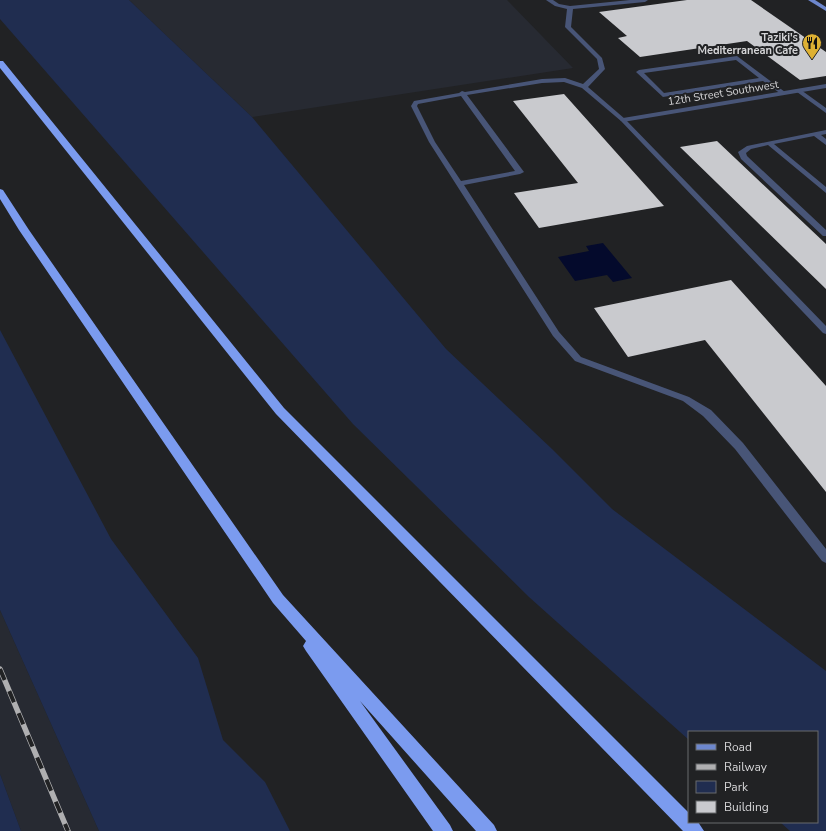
<svg xmlns="http://www.w3.org/2000/svg" width="826" height="831" font-family="'Nunito Sans',sans-serif">
	<style>
		.built { fill: #272a32 }
		.green { fill: #202d50 }
		.water { fill: #040a2c }
		.building { fill: #c9cace }
		.lines { fill: none; stroke-linecap: round; stroke-linejoin: round }
		.service { fill: #485577; fill-rule: evenodd }
		.minor { fill: #485577; fill-rule: evenodd }
		.primary { fill: #6d87cd; fill-rule: evenodd }
		.motorway { fill: #7b9bef; fill-rule: evenodd }
		.rail-casing { stroke: #afafb1; stroke-width: 5.5 }
		.rail { stroke: #212224; stroke-width: 4; stroke-dasharray: 12; stroke-linecap: butt }
		.labels { text-anchor: middle; dominant-baseline: central; stroke-width: 4; stroke-linejoin: round; paint-order: stroke }
		.far-poi-label { font-size: 11px; font-weight: bold; fill: #d5d5d7; stroke: #212224; text-anchor: end }
		.far-street-label { font-size: 11px; fill: #d5d5d7; stroke: #212224 }
	</style>
	<rect width="100%" height="100%" fill="#212224"/>
	<!-- built -->
	<path class="built" d="M 129,0 L 507,0 L 573,68 L 252,117 Z
		M 0,610 L 99,831 L 21,831 L 0,774 Z"/>
	<!-- green -->
	<path class="green" d="M 0,0 L 129,0 L 252,117 L 446,349 L 552,449 L 612,509 L 826,671 L 826,831 L 790,831 L 780,822 L 817,822 L 817,732 L 689,732 L 689,740 L 529,597 L 353,424 L 0,19 Z
		M 0,330 L 111,539 L 198,658 L 223,740 L 265,782 L 290,831 L 99,831 L 0,610 Z
		M 0,774 L 21,831 L 0,831 Z"/>
	<!-- water -->
	<path class="water" d="M 603,243 L 632,278 L 613,282 L 607,275 L 575,281 L 558,257 L 589,251 L 586,246 Z"/>
	<!-- building -->
	<path class="building" d="M 687,0 L 751,0 L 826,52 L 826,76 L 800,80 L 747,41 L 640,57 L 618,38 L 627,36 L 599,12 Z
		M 564,94 L 664,206 L 539,228 L 514,193 L 578,183 L 513,101 Z
		M 717,141 L 826,244 L 826,289 L 680,147 Z
		M 731,280 L 826,386 L 826,492 L 705,340 L 628,357 L 594,308 Z"/>
	<g class="lines">
		<!-- service -->
		<path class="service" d="M 546,0 L 553,0 L 559,4 L 570,6 L 630,0 L 648,0 L 645,2 L 573,9 L 571,27 L 602,58 L 605,69 L 588,87 L 625,119 L 826,326 L 826,334 L 823,333 L 621,121 L 582,88 L 564,82 L 542,83 L 467,95 L 524,172 L 520,174 L 464,185 L 559,332 L 581,357 L 689,397 L 711,410 L 743,443 L 826,549 L 826,563 L 822,561 L 735,449 L 703,416 L 683,401 L 575,361 L 553,336 L 429,142 L 411,106 L 414,101 L 459,93 L 462,91 L 465,92 L 542,79 L 565,78 L 583,84 L 599,69 L 597,59 L 565,27 L 567,9 L 555,6 ZM 461,96 L 515,171 L 461,181 L 435,142 L 417,106 L 418,104 Z
			M 737,56 L 785,92 L 785,94 L 781,94 L 763,81 L 663,97 L 636,72 L 639,70 ZM 736,60 L 759,78 L 664,93 L 644,73 Z
			M 797,90 L 801,90 L 826,108 L 826,113 L 797,92 Z
			M 826,130 L 826,134 L 821,135 L 826,139 L 826,145 L 814,136 L 774,144 L 826,187 L 826,193 L 768,145 L 751,149 L 746,153 L 747,156 L 826,230 L 826,236 L 823,236 L 741,159 L 738,152 L 747,146 Z"/>
		<!-- minor -->
		<path class="minor" d="M 826,84 L 826,88 L 623,122 L 620,120 L 623,118 Z"/>
		<!-- primary -->
		<path class="primary" d="M 808,0 L 815,0 L 826,7 L 826,11 Z"/>
		<!-- motorway -->
		<path class="motorway" d="M 0,61 L 3,61 L 284,408 L 689,813 L 689,822 L 698,822 L 704,831 L 683,831 L 276,414 L 0,68 Z
			M 0,189 L 3,190 L 29,230 L 283,595 L 494,825 L 497,831 L 476,831 L 360,701 L 450,825 L 453,831 L 433,831 L 306,651 L 303,646 L 306,641 L 273,603 L 19,230 L 0,199 Z"/>
		<defs>
			<path id="rail" d="M 0,669 L 68,831"/>
		</defs>
		<!-- rail casing -->
		<use href="#rail" class="rail-casing"/>
		<!-- rail -->
		<use href="#rail" class="rail"/>
	</g>
	<!-- icons -->
	<defs>
		<symbol id="restaurant-pin" viewBox="-11 -11 22 30"><path d="M0 17L-7.5 6A9.5 9.5 0 1 1 7.5 6Z" fill="#deb133" stroke="#212224"/><path d="M-5-6h1v4h1v-4h1v4h1v-4h1v5L-1.5 .5V6h-2V.5L-5-1ZM5-6V6H3V1.5H1.5Q1.5-4 5-6Z" fill="#111"/></symbol>
	</defs>
	<g fill-rule="evenodd">
		<use href="#restaurant-pin" x="801" y="32" width="22" height="30"/>
	</g>
	<g class="labels">
		<!-- far-poi labels -->
		<g class="far-poi-label">
			<text x="798" y="37">Taziki's<tspan x="798" dy="13">Mediterranean Cafe</tspan></text>
		</g>
		<!-- far-street labels -->
		<g class="far-street-label">
			<text transform="translate(723 93) rotate(-9)">12th Street Southwest</text>
		</g>
	</g>
	<!-- legend -->
	<rect x="688" y="731" width="130" height="92" fill="#212224" stroke="#696a6c"/>
	<rect x="696" y="744" width="20" height="6" fill="#6d87cd" stroke="#696a6c"/>
	<text x="724" y="751" font-size="12" fill="#d5d5d7">Road</text>
	<rect x="696" y="764" width="20" height="6" fill="#afafb1" stroke="#696a6c"/>
	<text x="724" y="771" font-size="12" fill="#d5d5d7">Railway</text>
	<rect x="696" y="781" width="20" height="12" fill="#202d50" stroke="#696a6c"/>
	<text x="724" y="791" font-size="12" fill="#d5d5d7">Park</text>
	<rect x="696" y="801" width="20" height="12" fill="#c9cace" stroke="#696a6c"/>
	<text x="724" y="811" font-size="12" fill="#d5d5d7">Building</text>
</svg>
